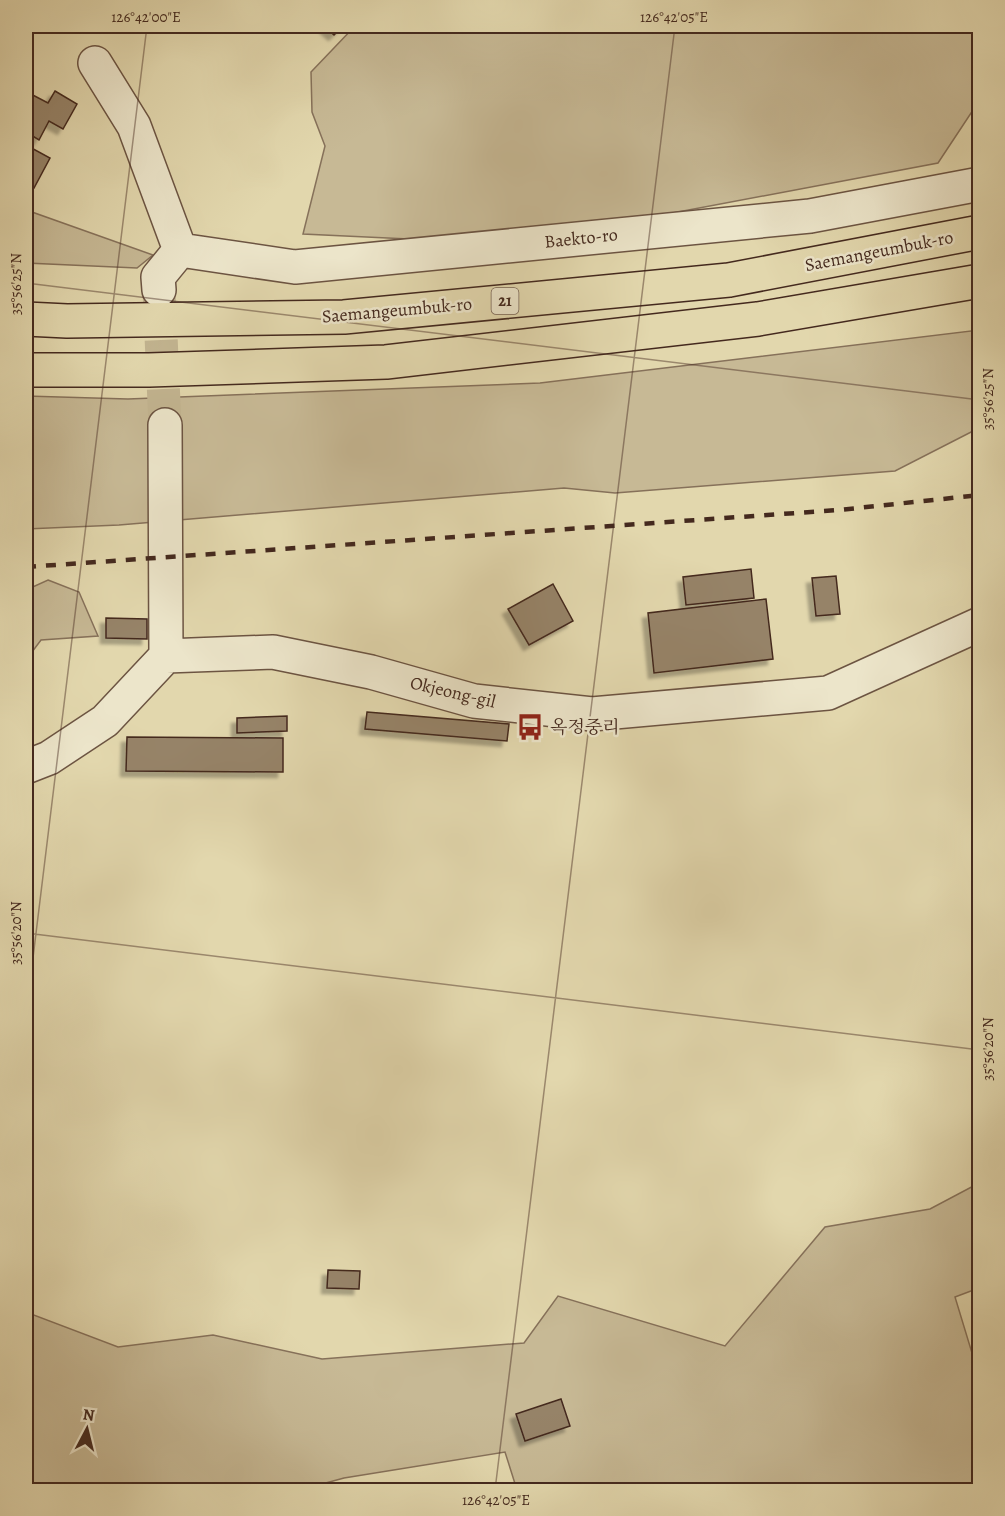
<svg xmlns="http://www.w3.org/2000/svg" width="1005" height="1516" font-family="Alegreya,'Noto Serif KR',serif">
	<style>
		.green { fill: #c7b995; stroke: #86715a; stroke-width: 1.5 }
		.building { fill: #968368; stroke: #44291e; stroke-width: 1.5; filter: url(#shadow) }
		.lines { fill: none; stroke-linecap: round; stroke-linejoin: round }
		.minor-tunnel { stroke: #c2b490; stroke-width: 33; stroke-dasharray: 33 16; stroke-linecap: butt }
		.minor-casing { stroke: #6c5442; stroke-width: 36 }
		.highway-casing { stroke: #44291e; stroke-width: 36 }
		.minor { stroke: #ece5ca; stroke-width: 33 }
		.highway { stroke: #e2d7ad; stroke-width: 33 }
		.rail { stroke: #44291e; stroke-width: 4.5; stroke-dasharray: 10 10; stroke-linecap: butt }
		.ticks { fill: none; stroke: #44291e; stroke-width: 1.5; stroke-opacity: 0.45 }
		.labels { text-anchor: middle; dominant-baseline: central; stroke-width: 5; stroke-linejoin: round; paint-order: stroke }
		.shield { fill: #ece5ca; stroke: #766152; stroke-width: 1.5 }
		.shield-label { font-size: 16px; font-weight: bold; fill: #44291e }
		.street-label { font-size: 18px; fill: #44291e; stroke: #ece5ca }
		.poi-label { font-size: 18px; fill: #44291e; stroke: #ece5ca; text-anchor: start }
		.neatline { fill: none; stroke: #44291e; stroke-width: 2 }
		.ticks-label { font-size: 15px; text-anchor: middle; fill: #44291e }
	</style>
	<defs>
		<filter id="shadow"><feDropShadow dx="-5.5" dy="5.5" stdDeviation="1.5" flood-color="#0004"/></filter>
	</defs>
	<rect width="100%" height="100%" fill="#e2d7ad"/>
	<filter id="stains"><feTurbulence type="fractalNoise" baseFrequency=".00333" numOctaves="4"/><feColorMatrix values="0 0 0 0 .2 0 0 0 0 .09 0 0 0 0 .02 0 0 0 .5 -.17"/></filter>
	<radialGradient id="worn" r=".72"><stop offset=".6" stop-color="#630" stop-opacity="0"/><stop offset="1" stop-color="#630" stop-opacity=".3"/></radialGradient>
	<!-- green -->
	<path class="green" d="M 355,26 L 979,26 L 979,101 L 938,163 L 662,215 L 430,240 L 303,234 L 325,146 L 312,112 L 311,72 Z
		M 26,207 L 32,212 L 153,255 L 137,268 L 26,263 Z
		M 979,330 L 979,428 L 895,471 L 615,493 L 564,488 L 119,525 L 26,529 L 26,396 L 128,399 L 540,383 Z
		M 48,580 L 79,592 L 98,636 L 41,640 L 26,660 L 26,590 Z
		M 979,1183 L 979,1288 L 955,1297 L 979,1376 L 979,1490 L 517,1490 L 505,1452 L 344,1478 L 300,1490 L 26,1490 L 26,1312 L 118,1347 L 213,1335 L 322,1359 L 524,1343 L 558,1296 L 725,1346 L 825,1227 L 930,1209 Z"/>
	<!-- building -->
	<path class="building" d="M 324,26 L 343,26 L 334,35 Z
		M 55,91 L 77,104 L 63,129 L 49,121 L 39,140 L 26,132 L 26,98 L 29,93 L 48,103 Z
		M 26,145 L 50,158 L 34,188 L 26,184 Z
		M 751,569 L 754,598 L 686,605 L 683,577 Z
		M 836,576 L 840,614 L 816,616 L 812,578 Z
		M 553,584 L 573,621 L 529,645 L 508,609 Z
		M 766,599 L 773,659 L 654,673 L 648,613 Z
		M 106,618 L 147,619 L 147,639 L 106,638 Z
		M 367,712 L 509,724 L 507,741 L 365,729 Z
		M 287,716 L 287,731 L 237,733 L 237,718 Z
		M 127,737 L 283,738 L 283,772 L 126,771 Z
		M 328,1270 L 360,1271 L 359,1289 L 327,1288 Z
		M 561,1399 L 570,1426 L 525,1441 L 516,1414 Z"/>
	<g class="lines">
		<!-- minor-tunnel -->
		<path class="minor-tunnel" d="M 159,291 L 165,425"/>
		<defs>
			<path id="minor" d="M 95,63 L 134,126 L 180,250 L 158,277 L 159,290
				M 180,250 L 295,267 L 810,216 L 980,184
				M 165,425 L 166,656
				M 26,767 L 49,758 L 105,721 L 166,656 L 273,652 L 371,672 L 474,701 L 592,714 L 828,693 L 980,624"/>
			<path id="highway" d="M 26,319 L 67,321 L 344,317 L 729,280 L 980,232
				M 26,370 L 149,370 L 386,362 L 758,319 L 980,281"/>
		</defs>
		<!-- minor casing -->
		<use href="#minor" class="minor-casing"/>
		<!-- highway casing -->
		<use href="#highway" class="highway-casing"/>
		<!-- minor -->
		<use href="#minor" class="minor"/>
		<!-- highway -->
		<use href="#highway" class="highway"/>
		<!-- rail -->
		<path class="rail" d="M 26,567 L 839,510 L 980,495"/>
	</g>
	<!-- ticks -->
	<path class="ticks" d="M 26,283 L 980,400M 26,933 L 980,1050M 26,1015 L 147,26M 495,1490 L 675,26"/>
	<!-- icons -->
	<defs>
		<symbol id="bus-bare" viewBox="-9 -9 18 18"><path d="M-5-6H5V4H4V6H2V4H-2V6H-4V4H-5ZM-3.5-4V0h7V-4ZM-3.5 1.2v1.5H-2V1.2ZM2 1.2v1.5H3.5V1.2Z" fill="#8f2418" stroke="#ece5ca" stroke-width="2.5" paint-order="stroke"/></symbol>
	</defs>
	<g fill-rule="evenodd">
		<use href="#bus-bare" x="511" y="708" width="38" height="38"/>
	</g>
	<g class="labels">
		<!-- shield labels -->
		<rect class="shield" x="491.5" y="288" width="27" height="26" rx="4.5"/>
		<g class="shield-label">
			<text x="505" y="301">21</text>
		</g>
		<!-- street labels -->
		<g class="street-label">
			<text transform="translate(581 238) rotate(-6)">Baekto-ro</text>
			<text transform="translate(879 251) rotate(-11)">Saemangeumbuk-ro</text>
			<text transform="translate(397 310) rotate(-5)">Saemangeumbuk-ro</text>
			<text transform="translate(453 692) rotate(13)">Okjeong-gil</text>
		</g>
		<!-- poi labels -->
		<g class="poi-label">
			<text x="550" y="727">옥정중리</text>
		</g>
	</g>
	<!-- margin -->
	<rect width="1005" height="1516" fill="none" stroke="#e2d7ad" stroke-width="66"/>
	<!-- north arrow -->
	<g transform="translate(87 1429) rotate(7)" stroke="#ece5ca" stroke-width="4.5" paint-order="stroke">
	<path d="M0-4.5L10 22L0 15L-10 22Z" fill="#44291e"/>
	<text y="-9" font-size="16" font-weight="bold" text-anchor="middle" fill="#44291e">N</text>
	</g>
	<rect x="33" y="33" width="939" height="1450" class="neatline"/>
	<g class="ticks-label">
		<text x="146" y="22">126°42'00"E</text>
		<text x="674" y="22">126°42'05"E</text>
		<text transform="translate(16 284) rotate(-90)" y="5">35°56'25"N</text>
		<text transform="translate(988 399) rotate(-90)" y="5">35°56'25"N</text>
		<text transform="translate(16 933) rotate(-90)" y="5">35°56'20"N</text>
		<text transform="translate(988 1049) rotate(-90)" y="5">35°56'20"N</text>
		<text x="496" y="1505">126°42'05"E</text>
	</g>
	<rect width="100%" height="100%" filter="url(#stains)"/>
	<rect width="100%" height="100%" fill="url(#worn)"/>
</svg>
